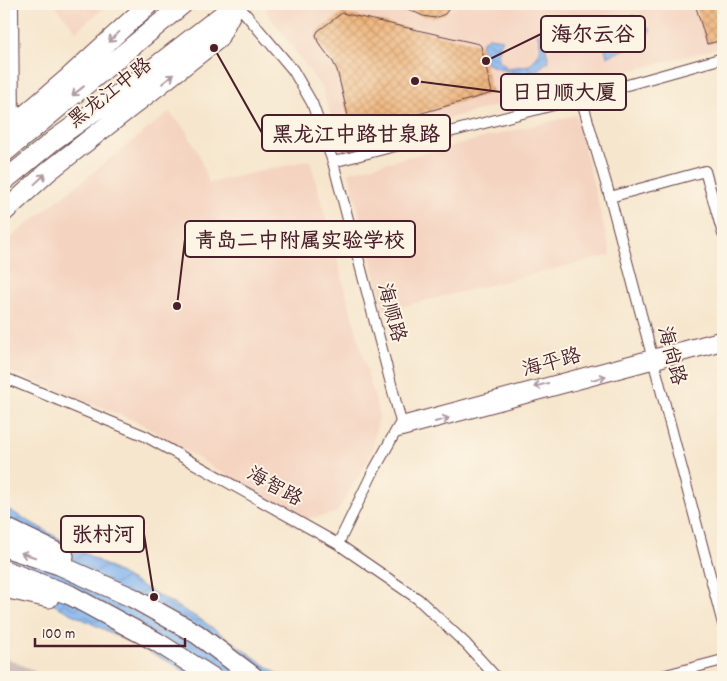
<svg xmlns="http://www.w3.org/2000/svg" width="727" height="681" font-family="Dekko,'LXGW WenKai TC',sans-serif">
	<style>
		.built { fill: #f4d3c0 }
		.industrial { fill: #d0c0bc }
		.water { fill: url(#water-waves); stroke: #666a8e }
		.building { fill: url(#building-cross-hatch) }
		.lines { fill: none; stroke-linecap: round; stroke-linejoin: round }
		.street-casing { stroke: #643d43; stroke-width: 12 }
		.secondary-casing { stroke: #643d43; stroke-width: 16 }
		.highway-casing { stroke: #643d43; stroke-width: 21 }
		.street { stroke: #fff; stroke-width: 10 }
		.secondary { stroke: #fff; stroke-width: 14 }
		.highway { stroke: #fff; stroke-width: 19 }
		.oneway { stroke: #ae9aa0 }
		.labels { text-anchor: middle; dominant-baseline: central; stroke-width: 4; stroke-linejoin: round; paint-order: stroke }
		.street-label { font-size: 20px; fill: #4a1f2b; stroke: #fcf5e5 }
		.leader { fill: none; stroke: #4a1f2b; stroke-width: 2 }
		.callout-dot { fill: #4a1f2b; stroke: #fcf5e5; stroke-width: 2 }
		.callout { fill: #fcf5e5; stroke: #4a1f2b; stroke-width: 2 }
		.callout-label { font-size: 21px; text-anchor: middle; font-weight: bold; fill: #4a1f2b }
	</style>
	<defs>
		<pattern id="water-waves" width="16" height="10" patternUnits="userSpaceOnUse" patternTransform="scale(1.25)"><rect width="16" height="10" fill="#83b6f0"/><path d="M0 5q4-4 8 0t8 0" fill="none" stroke="#6d93c3"/></pattern>
		<pattern id="building-cross-hatch" width="8" height="8" patternUnits="userSpaceOnUse" patternTransform="scale(1.25)"><rect width="8" height="8" fill="#eeb277"/><path d="M0 0l8 8M0 8l8-8" fill="none" stroke="#c39062"/></pattern>
	</defs>
	<rect width="100%" height="100%" fill="#fcf5e5"/>
	<filter id="ink" filterUnits="userSpaceOnUse"><feTurbulence type="fractalNoise" baseFrequency=".02" numOctaves="2"/><feDisplacementMap in="SourceGraphic" scale="10" xChannelSelector="R" yChannelSelector="G"/><feConvolveMatrix kernelMatrix="1 2 1 2 8 2 1 2 1" color-interpolation-filters="sRGB"/></filter>
	<filter id="wash" filterUnits="userSpaceOnUse"><feTurbulence type="fractalNoise" baseFrequency=".0096" numOctaves="4" result="noise"/><feDisplacementMap in="SourceGraphic" scale="20" xChannelSelector="R" yChannelSelector="G"/><feGaussianBlur stdDeviation="1.12" result="paint"/><feColorMatrix in="noise" values="0 0 0 0 0 0 0 0 0 0 0 0 0 0 0 0 0 1.4 0 .05"/><feComposite in="paint" operator="in"/></filter>
	<g filter="url(#wash)">
		<rect width="100%" height="100%" fill="#f6e6cd"/>
		<!-- built -->
		<path class="built" d="M 54,4 L 109,4 L 76,31 Z
			M 272,4 L 723,4 L 723,47 L 341,146 L 322,88 L 265,10 Z
			M 169,112 L 185,129 L 199,155 L 209,183 L 310,160 L 379,414 L 371,456 L 336,513 L 302,520 L 138,422 L 4,369 L 4,243 Z
			M 576,115 L 611,255 L 384,311 L 349,172 Z"/>
		<!-- industrial -->
		<path class="industrial" d="M 4,657 L 47,677 L 4,677 Z"/>
		<!-- water -->
		<path class="water" d="M 633,15 L 651,30 L 642,42 L 607,57 L 598,20 L 614,22 Z
			M 542,33 L 549,61 C 544,64 539,70 533,72 C 517,78 503,69 487,64 L 481,43 L 488,37 L 503,39 L 499,47 L 498,58 L 507,68 L 530,65 C 540,52 544,50 537,34 Z
			M 4,507 L 203,621 L 282,677 L 190,677 L 177,666 L 4,580 Z"/>
		<g id="blocks">
			<!-- building -->
			<path class="building" d="M 397,4 L 452,4 L 445,14 L 435,18 L 423,16 Z
				M 695,4 L 723,4 L 723,40 L 707,44 Z
				M 342,13 L 479,44 L 481,46 L 492,93 L 352,133 L 337,70 L 333,62 L 318,42 L 316,35 L 318,31 Z"/>
		</g>
	</g>
	<g filter="url(#ink)">
		<use href="#blocks" fill-opacity="0" stroke="#643d43" stroke-width="1"/>
		<g class="lines">
			<defs>
				<path id="street" d="M 237,4 L 293,70 L 312,103 L 333,162 L 401,422
					M 581,98 L 610,197 L 723,624
					M 333,162 L 581,98 L 723,58
					M 610,197 L 705,171 L 723,234
					M 4,380 L 10,380 L 145,436 L 338,544 L 418,599 L 466,644 L 496,677
					M 395,433 L 723,345
					M 338,544 L 373,472 L 401,422 L 723,336
					M 658,677 L 723,660"/>
				<path id="secondary" d="M 11,4 L 12,126"/>
				<path id="highway" d="M 4,133 L 68,78 L 149,4
					M 4,153 L 183,4
					M 4,181 L 54,140 L 138,80 L 231,8
					M 4,212 L 49,171 L 218,39 L 236,4
					M 4,527 L 64,556
					M 4,547 L 59,565 L 133,598 L 197,634 L 254,677
					M 4,570 L 70,595 L 157,642 L 212,677
					M 4,588 L 49,598"/>
			</defs>
			<!-- street casing -->
			<use href="#street" class="street-casing"/>
			<!-- secondary casing -->
			<use href="#secondary" class="secondary-casing"/>
			<!-- highway casing -->
			<use href="#highway" class="highway-casing"/>
			<!-- street -->
			<use href="#street" class="street"/>
			<!-- secondary -->
			<use href="#secondary" class="secondary"/>
			<!-- highway -->
			<use href="#highway" class="highway"/>
		</g>
		<!-- one-way arrows -->
		<defs><path id="oneway-shaft" d="M-6 0H5M1.5-3L5.5 0L1.5 3" fill="none" stroke-width="1.6" stroke-linecap="round" stroke-linejoin="round" transform="scale(1.25)"/></defs>
		<g class="oneway">
			<use href="#oneway-shaft" transform="translate(114 37) rotate(137)"/>
			<use href="#oneway-shaft" transform="translate(168 79) rotate(-38)"/>
			<use href="#oneway-shaft" transform="translate(78 91) rotate(142)"/>
			<use href="#oneway-shaft" transform="translate(40 179) rotate(-43)"/>
			<use href="#oneway-shaft" transform="translate(599 378) rotate(-15)"/>
			<use href="#oneway-shaft" transform="translate(541 385) rotate(165)"/>
			<use href="#oneway-shaft" transform="translate(442 420) rotate(-15)"/>
			<use href="#oneway-shaft" transform="translate(28 555) rotate(-162)"/>
		</g>
	</g>
	<g class="labels">
		<!-- street labels -->
		<g class="street-label">
			<text transform="translate(111 94) rotate(-38)">黑龙江中路</text>
			<text transform="translate(390 313) rotate(75)">海顺路</text>
			<text transform="translate(670 356) rotate(75)">海尚路</text>
			<text transform="translate(552 364) rotate(-15)">海平路</text>
			<text transform="translate(274 488) rotate(29)">海智路</text>
		</g>
	</g>
	<!-- callouts -->
	<path class="leader" d="M486 61L541 34M415 81L501 92M214 48L262 133M177 306L185 239M154 597L144 534"/>
	<g class="callout-dot">
		<circle cx="486" cy="61" r="5"/>
		<circle cx="415" cy="81" r="5"/>
		<circle cx="214" cy="48" r="5"/>
		<circle cx="177" cy="306" r="5"/>
		<circle cx="154" cy="597" r="5"/>
	</g>
	<g class="callout">
		<rect x="541" y="16" width="104" height="36" rx="5"/>
		<rect x="501" y="74" width="125" height="36" rx="5"/>
		<rect x="262" y="115" width="188" height="36" rx="5"/>
		<rect x="185" y="221" width="230" height="36" rx="5"/>
		<rect x="61" y="516" width="83" height="36" rx="5"/>
	</g>
	<g class="callout-label">
		<text x="593" y="41">海尔云谷</text>
		<text x="564" y="99">日日顺大厦</text>
		<text x="356" y="141">黑龙江中路甘泉路</text>
		<text x="300" y="247">青岛二中附属实验学校</text>
		<text x="103" y="541">张村河</text>
	</g>
	<!-- margin -->
	<rect width="727" height="681" fill="none" stroke="#fcf5e5" stroke-width="20"/>
	<!-- scale -->
	<path d="M35 638v8h150v-8" fill="none" stroke="#4a1f2b" stroke-width="2.5"/>
	<text x="42" y="638" font-size="15" fill="#4a1f2b" stroke="#fcf5e5" stroke-width="4" paint-order="stroke">100 m</text>
</svg>
